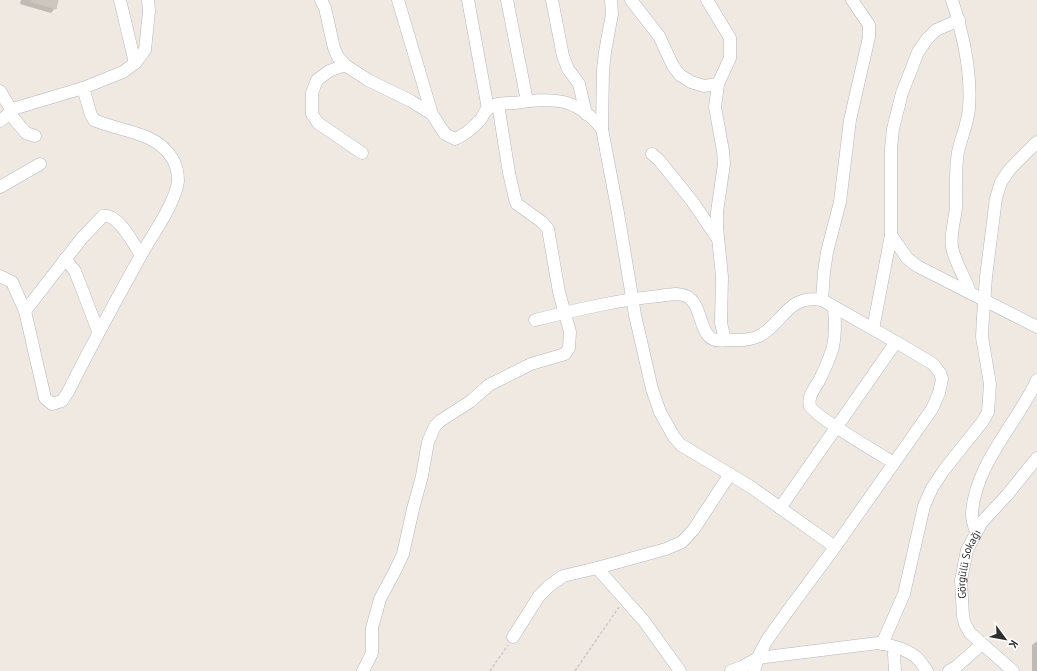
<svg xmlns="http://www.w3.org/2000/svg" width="1037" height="671" font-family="'PT Sans',sans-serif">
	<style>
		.shadow { fill: #0003 }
		.building { fill: #cbc7bf; stroke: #cbc5ba }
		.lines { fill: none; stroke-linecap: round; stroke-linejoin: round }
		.minor-casing { stroke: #b4b7c1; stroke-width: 13 }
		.path { stroke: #c9c9c9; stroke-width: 1.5; stroke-dasharray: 3 2; stroke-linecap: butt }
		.minor { stroke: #fff; stroke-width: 12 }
		.labels { text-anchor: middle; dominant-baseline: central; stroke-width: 4; stroke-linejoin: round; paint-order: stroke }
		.street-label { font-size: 11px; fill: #2e2e2e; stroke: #fff }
	</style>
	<rect width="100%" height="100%" fill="#efe9e1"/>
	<!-- shadow -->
	<path class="shadow" d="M 21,0 L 57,0 L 55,8 L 51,13 L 20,4 Z
		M 1037,641 L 1037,671 L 1032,671 L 1032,645 Z"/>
	<!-- building -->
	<path class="building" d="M 31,0 L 58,0 L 56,9 L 31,2 Z"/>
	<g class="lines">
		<defs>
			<g id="minor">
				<path d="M 120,0 L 135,63"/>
				<path d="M 321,0 L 325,8 L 334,48 L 338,57 L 345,65 L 368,80 L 411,101 L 432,114 L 445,134 L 455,139 C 465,135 473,128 481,119 C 483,116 485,111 487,109 C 494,103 506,103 514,103 C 552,98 576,96 602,129"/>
				<path d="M 398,0 L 432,114"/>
				<path d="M 468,0 L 488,109"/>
				<path d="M 507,0 L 527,101"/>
				<path d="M 552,0 L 563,56 L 568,69 L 579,84 L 586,114"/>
				<path d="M 611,0 L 612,14 L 605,52 L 603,70 L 602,129 L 618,213 L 635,315 L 652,389 L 660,412 L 674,437 L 681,445 L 751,487 L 835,547"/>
				<path d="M 631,0 L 659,36 L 673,66 L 680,75 L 691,82 L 704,86 L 718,84"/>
				<path d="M 707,0 L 730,38 L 730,58 L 718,84 L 715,107 L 723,151 L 724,164 L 717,212 L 717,227 L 722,277 L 721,323 L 725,340 C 736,340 749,341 759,336 C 784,323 787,294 822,300"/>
				<path d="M 952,0 C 963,34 972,72 969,108 C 968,123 961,138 958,152 C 955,170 956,189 956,207 C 955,220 950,234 952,247 C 955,263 965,277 970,292"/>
				<path d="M 345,65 L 329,71 L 317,80 L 312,93 L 312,114 L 318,123 L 362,153"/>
				<path d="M 0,91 L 12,111"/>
				<path d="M 9,113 L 26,133 L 35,136"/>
				<path d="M 0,121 L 16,108 L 83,88 L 123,72 L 135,63 L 145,50 L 149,11 L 148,0"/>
				<path d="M 652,154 L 659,160 L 692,201 L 718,239"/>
				<path d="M 0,187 L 40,164"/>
				<path d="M 891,235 L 907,258 L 917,266 L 1037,327"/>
				<path d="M 65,259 L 75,271 L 98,331"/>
				<path d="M 0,276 L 12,282 L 25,311 L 45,398 L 52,404 L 62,401 L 68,392 C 91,346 115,302 140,257 C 151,236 175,205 178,181 C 178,173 176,164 172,158 C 155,131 121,132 94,120 L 91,115 L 83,88"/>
				<path d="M 834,307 C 837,341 834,350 819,381 C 815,388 807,397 810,406 C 813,415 881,455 894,463"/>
				<path d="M 25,311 L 82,238 L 103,216 C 118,213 133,243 141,255"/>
				<path d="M 535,320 C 576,310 617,300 659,296 C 667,295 678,292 686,296 C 706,305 696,346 725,340"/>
				<path d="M 873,329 L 891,235 L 891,149 L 893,129 L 902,93 L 918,52 L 927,39 L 936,30 L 959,20"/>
				<path d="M 780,508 L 896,342"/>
				<path d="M 976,532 C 974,526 972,519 972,514 C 974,466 1017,423 1037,380"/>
				<path d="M 597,568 L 644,621 L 680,671"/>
				<path d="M 513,637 L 539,596 L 549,586 L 563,576 L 597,568 L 666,549 L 682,542 L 694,529 L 730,474"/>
				<path d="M 882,644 L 904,594 L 924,506 L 932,488 L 944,470 L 983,421 L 988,412 L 990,384 L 982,337 L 983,317 L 986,277 L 996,198 L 1001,182 L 1010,169 L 1037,142"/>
				<path d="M 895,647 L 894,654 L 895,671"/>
				<path d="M 363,671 L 372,653 L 372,628 L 380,599 L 395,571 L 403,554 L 413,509 L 422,476 L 428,442 L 435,426 L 440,421 L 471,401 L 489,385 L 531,364 L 565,354 L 569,348 L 570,332 L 559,292 L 548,229 L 542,222 L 517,204 L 515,199 L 509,173 L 498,104"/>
				<path d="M 731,671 L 742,667 L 758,658 L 878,643 C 891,645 907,649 917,658 C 921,662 924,667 927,671"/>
				<path d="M 754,671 L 760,653 L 767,640 L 787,612 L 830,554 L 932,409 L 939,393 L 942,379 L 940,373 L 933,364 L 896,342 L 822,300 L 824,272 L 827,252 L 840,202 L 850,120 L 869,37 L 869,25 L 852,0"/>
				<path d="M 949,671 L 956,667 L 982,644"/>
				<path id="s1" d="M 1013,671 L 970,633 L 965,624 L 963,616 L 961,580 L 967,550 L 982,522 L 1007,495 L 1037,458"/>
			</g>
		</defs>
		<!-- minor casing -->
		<use href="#minor" class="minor-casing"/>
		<!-- path -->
		<path class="path" d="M 490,671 L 508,645
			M 575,671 L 619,607"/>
		<!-- minor -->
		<use href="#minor" class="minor"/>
	</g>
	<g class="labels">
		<!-- street labels -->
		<g class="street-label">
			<text stroke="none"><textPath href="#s1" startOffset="129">Görgülü Sokağı</textPath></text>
		</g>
	</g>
	<!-- north arrow -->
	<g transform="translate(1005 639) rotate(122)" stroke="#ffffff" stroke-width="3" paint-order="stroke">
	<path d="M0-3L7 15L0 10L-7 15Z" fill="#2e2e2e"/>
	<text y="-6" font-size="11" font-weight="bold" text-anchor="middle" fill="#2e2e2e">K</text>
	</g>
</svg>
